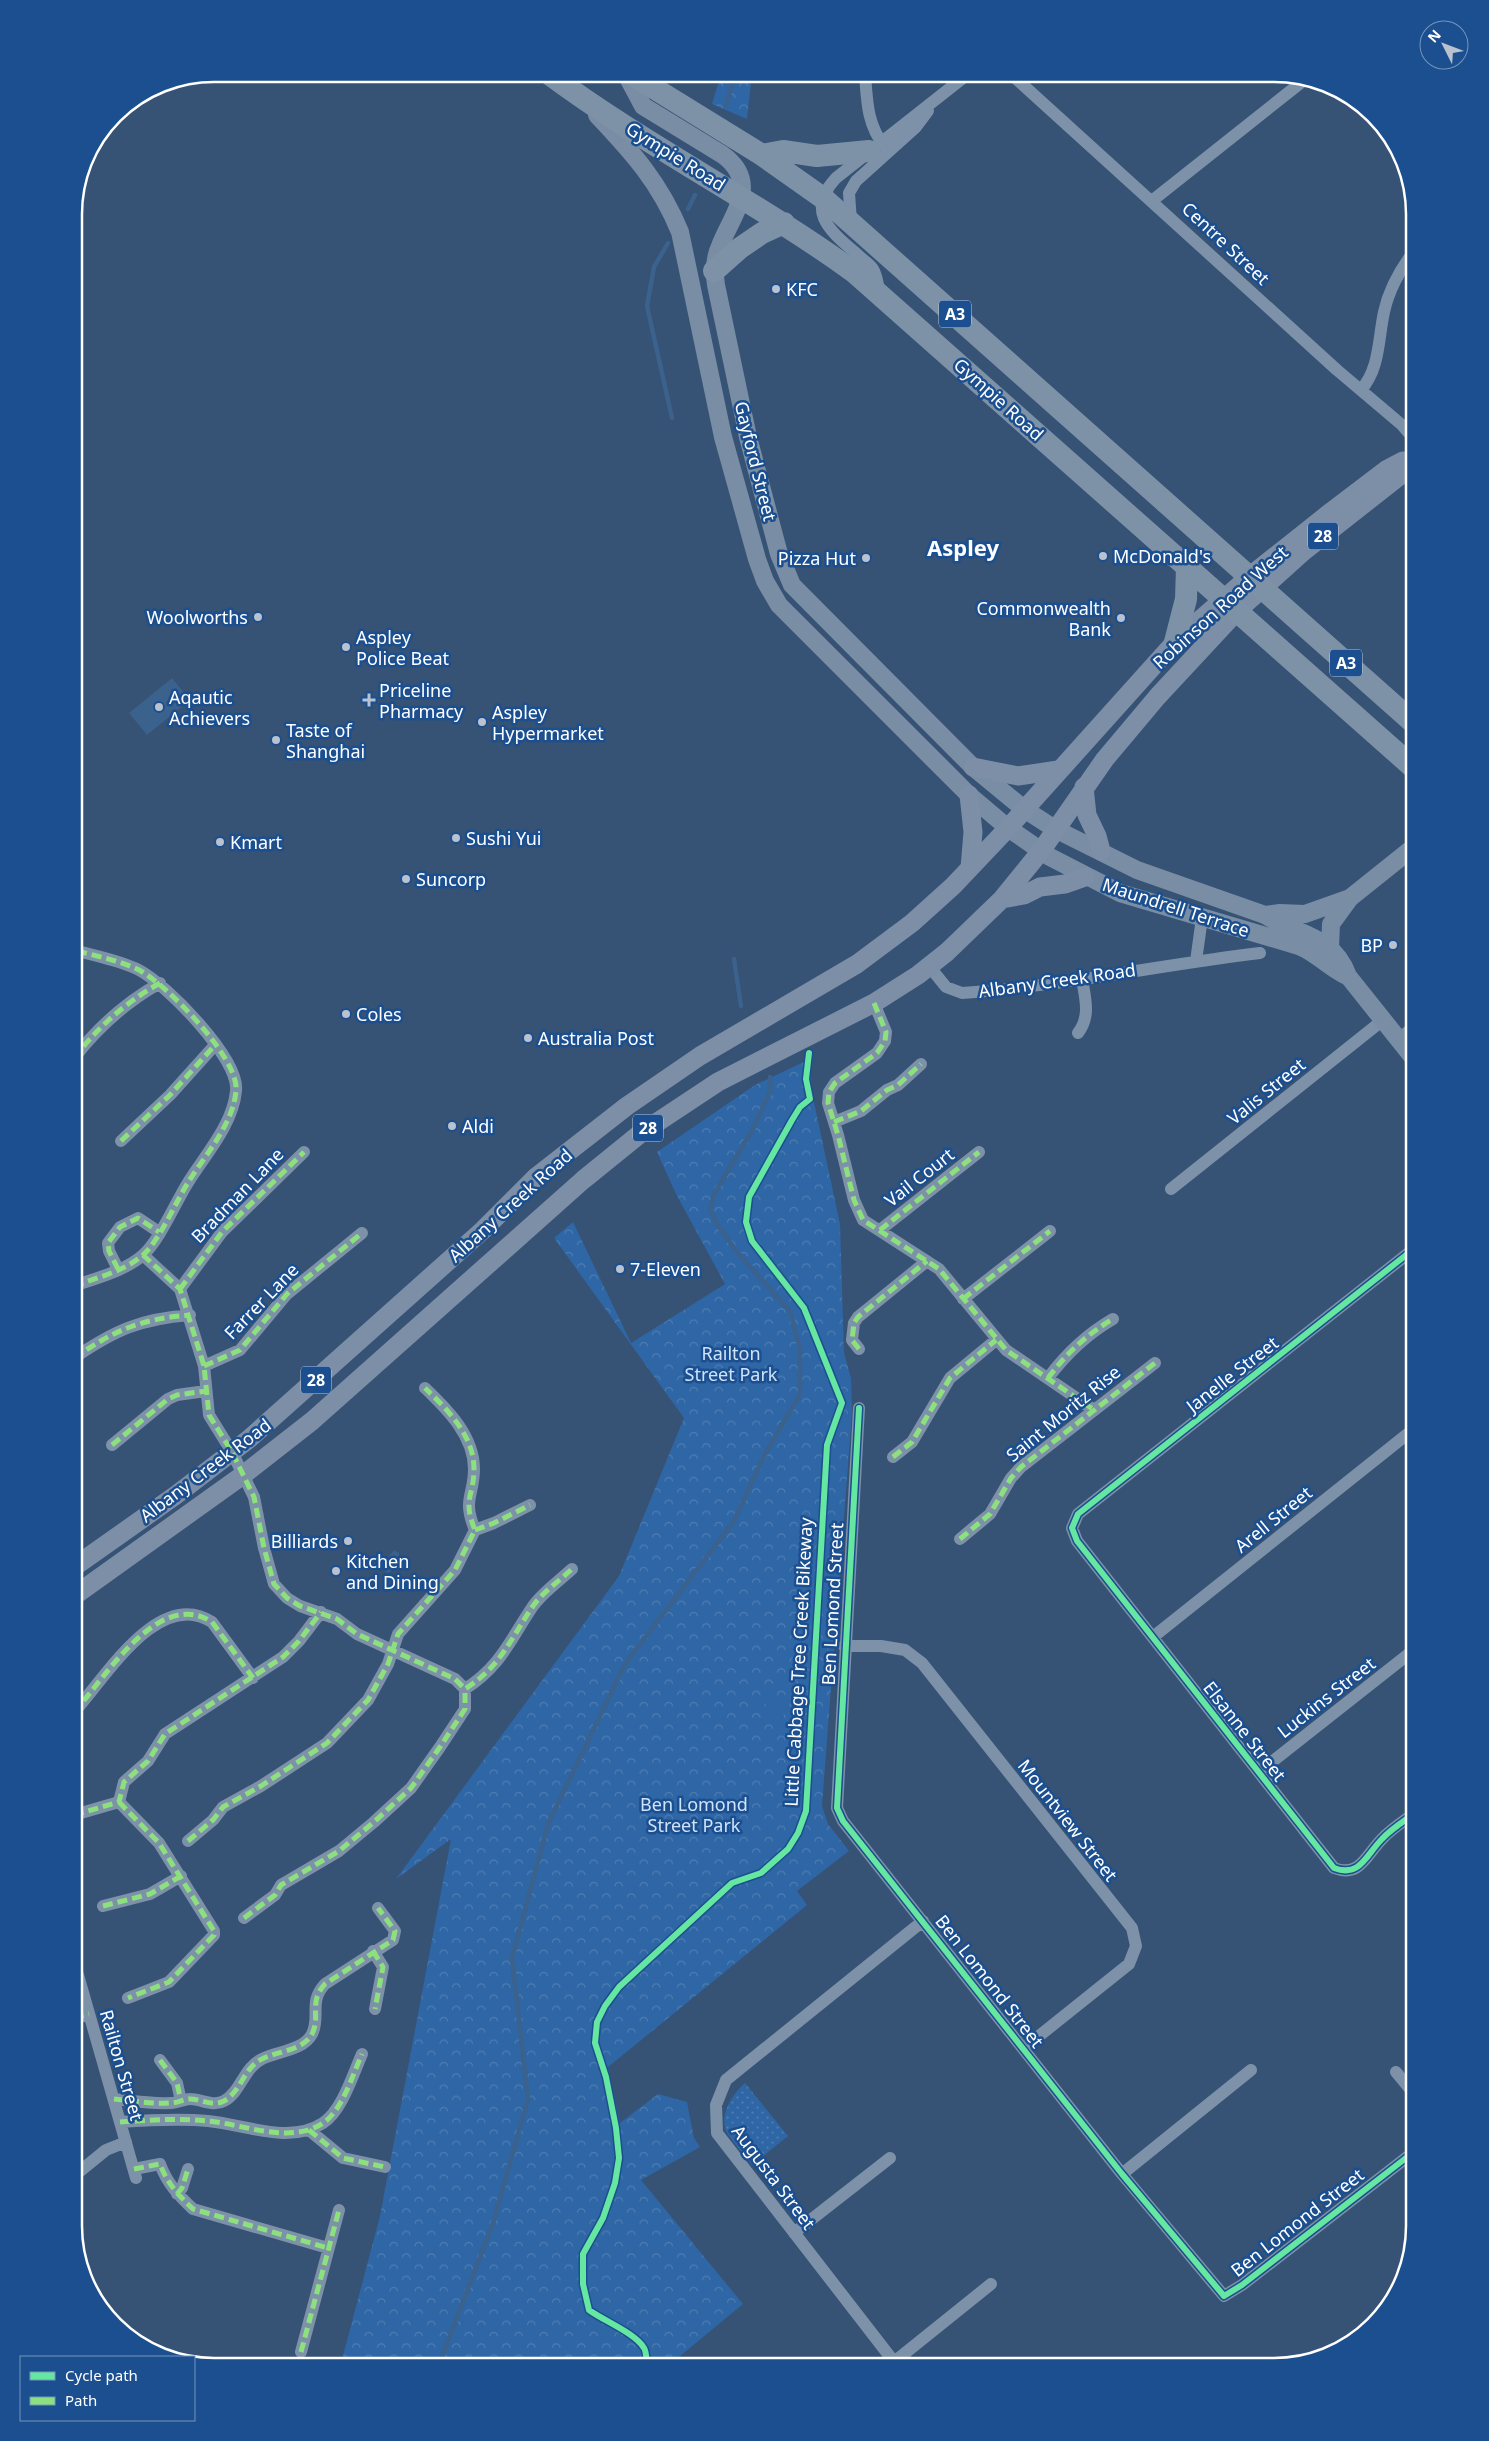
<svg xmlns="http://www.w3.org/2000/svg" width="1489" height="2441" font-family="'Noto Sans',sans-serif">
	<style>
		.grass { fill: url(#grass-dots) }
		.park { fill: url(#park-crowns) }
		.garden { fill: #2f66a5 }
		.water { fill: #3b618d }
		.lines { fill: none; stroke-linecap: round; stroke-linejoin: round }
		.stream { stroke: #3b618d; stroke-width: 4.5 }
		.street { stroke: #7d92a8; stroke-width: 12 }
		.secondary { stroke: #798da4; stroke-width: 18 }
		.primary { stroke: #7d8ea7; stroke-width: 19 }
		.highway { stroke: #7e92a7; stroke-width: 22 }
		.quiet { stroke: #8de07e; stroke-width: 5; stroke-dasharray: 10 5; stroke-linecap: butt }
		.cycleway-casing { stroke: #1b4f8f; stroke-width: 9 }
		.cycleway { stroke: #66e7a1; stroke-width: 6 }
		.poi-dot { fill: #b9c2ce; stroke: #1b4f8f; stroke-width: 2 }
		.labels { text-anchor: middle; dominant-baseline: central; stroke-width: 5; stroke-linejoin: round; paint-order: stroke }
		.shield { fill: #1b4f8f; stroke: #bbcadd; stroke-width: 1 }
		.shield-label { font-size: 16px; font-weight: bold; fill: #fff }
		.street-label { font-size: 18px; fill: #fff; stroke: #1b4f8f }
		.poi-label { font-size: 18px; fill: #fff; stroke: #1b4f8f; text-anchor: start }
		.park-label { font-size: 18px; fill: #cfe3fa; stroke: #1b4f8f }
		.district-label { font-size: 22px; font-weight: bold; fill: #fff; stroke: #1b4f8f }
		.rim { fill: none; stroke: #fff; stroke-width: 2.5 }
	</style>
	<defs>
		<pattern id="grass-dots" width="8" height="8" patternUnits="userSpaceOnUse" patternTransform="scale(1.25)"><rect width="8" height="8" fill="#2f66a5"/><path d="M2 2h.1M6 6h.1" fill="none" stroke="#4e7db2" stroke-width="1.8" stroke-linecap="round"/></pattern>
		<pattern id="park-crowns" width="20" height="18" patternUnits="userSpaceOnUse" patternTransform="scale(1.25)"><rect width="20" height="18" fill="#2f66a5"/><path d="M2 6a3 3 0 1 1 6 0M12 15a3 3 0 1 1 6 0" fill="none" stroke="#4e7db2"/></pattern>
	</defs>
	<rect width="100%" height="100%" fill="#365274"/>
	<!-- grass -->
	<path class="grass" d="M 745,2083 L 788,2136 L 752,2165 C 744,2154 734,2144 727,2133 C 718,2116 733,2093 745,2083 Z"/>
	<!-- park -->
	<path class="park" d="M 721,74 L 752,74 L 747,119 L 712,104 Z
		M 810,1059 L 812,1093 L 840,1224 L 844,1353 L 851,1378 L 852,1413 L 822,1806 L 828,1824 L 849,1851 L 797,1891 L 807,1905 L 608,2067 L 620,2123 L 658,2094 L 687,2102 L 694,2138 L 700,2147 L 641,2180 L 743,2304 L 674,2361 L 671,2367 L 340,2367 L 380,2216 L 451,1839 L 396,1879 L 619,1576 L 684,1418 L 554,1238 L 573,1222 L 631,1343 L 725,1284 L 676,1194 L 657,1152 L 755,1085 Z"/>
	<!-- garden -->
	<path class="garden" d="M 770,1692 L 788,1710 L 779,1719 L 761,1699 Z"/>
	<!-- water -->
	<path class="water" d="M 172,678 L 190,700 L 147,735 L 129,713 Z
		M 394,1550 L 399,1553 C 401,1559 394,1571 387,1573 L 381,1566 Z"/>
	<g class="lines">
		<!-- stream -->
		<path class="stream" d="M 726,106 L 735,74
			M 688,209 L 695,195
			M 668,243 L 654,267 L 647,306 L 672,418
			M 734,959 L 741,1006
			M 438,2367 L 493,2223 L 528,2099 L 512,1958 L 548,1824 L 625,1664 L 734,1521 L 764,1456 L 800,1394 L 800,1349 L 790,1311 L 737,1252 L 717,1224 L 710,1209 L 714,1194 L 753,1129 L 771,1089 L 770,1077"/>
		<!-- street -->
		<path class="street" d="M 865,74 C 867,101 867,125 885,147
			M 1011,74 L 1337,370 L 1402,425 L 1415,440
			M 1153,200 L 1303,81
			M 851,222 L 849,193 L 856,181 L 916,127 L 928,111
			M 879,291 C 878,285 877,275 873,269 C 870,264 863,260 859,256 C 832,232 804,213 836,178 L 968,74
			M 1361,390 C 1380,368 1378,340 1384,312 C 1389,289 1401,268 1415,250
			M 1196,961 L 1202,918
			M 929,966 L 946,987 L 962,993 C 1062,986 1160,965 1260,953
			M 874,1003 L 886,1032 L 885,1041 L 877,1053 L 835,1083 L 829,1092 L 828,1103 L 838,1135 L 854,1200 L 863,1220 L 939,1269 L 1006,1350 L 1094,1410
			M 1078,1033 C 1091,1016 1085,998 1082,979
			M 1399,1039 L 1415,1026
			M 74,1058 C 98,1027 126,1002 160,983
			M 834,1122 L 861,1111 L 887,1090 L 898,1085 L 921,1064
			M 121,1141 L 170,1095 L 215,1045
			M 1171,1189 L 1383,1020
			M 880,1230 L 979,1152
			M 143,1255 L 180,1289 L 204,1366 L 209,1415 L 232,1452 L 254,1497 L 264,1548 L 274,1584 L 287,1598 L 300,1606 L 337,1619 L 357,1634 L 455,1679 L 465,1689
			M 118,1269 L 109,1251 L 108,1243 L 120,1227 L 138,1218 L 159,1232
			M 74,1286 C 96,1278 125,1271 143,1255 C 160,1240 176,1201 189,1181 C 206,1154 233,1124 236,1091 C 240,1059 166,984 139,970 C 119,960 95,956 74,950
			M 180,1289 L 222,1232 L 304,1152
			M 963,1299 L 1050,1231
			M 859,1349 L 852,1340 L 854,1323 L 858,1317 L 927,1261
			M 74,1358 C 115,1330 140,1319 190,1315
			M 204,1366 L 240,1350 L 287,1294 L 362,1233
			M 1048,1378 C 1066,1354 1087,1334 1113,1319
			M 859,1408 L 837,1808 L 843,1821 L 1122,2174 L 1224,2296 L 1242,2285 L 1415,2151
			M 112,1445 L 168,1399 L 177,1395 L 206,1391
			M 893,1457 L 912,1442 L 950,1378 L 996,1340
			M 475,1530 L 494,1523 L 530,1505
			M 960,1539 L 990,1514 L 1011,1478 L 1021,1467 L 1155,1363
			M 1153,1637 L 1415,1428
			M 844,1646 L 881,1646 L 905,1650 L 922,1663 L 1132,1928 L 1136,1946 L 1129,1964 L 1024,2048
			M 74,1712 C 104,1680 158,1587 212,1622 L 253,1678
			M 1259,1772 L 1415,1649
			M 119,1802 L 159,1843 L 214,1931 L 214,1935 L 169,1982 L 128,1998
			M 1415,1813 C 1404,1821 1391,1829 1382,1839 C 1366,1855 1360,1878 1334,1868 L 1077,1541 L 1072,1528 L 1078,1514 L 1415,1248
			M 74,1815 L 119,1802 L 124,1782 L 148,1761 L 165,1734 L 283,1657 L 299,1641 L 321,1612
			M 188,1841 L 213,1820 L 223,1807 L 261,1786 L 327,1743 L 368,1700 L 388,1664 L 398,1634 L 455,1570 L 475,1530 C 462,1499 474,1496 474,1469 C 474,1436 448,1410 425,1388
			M 103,1906 L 150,1894 L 181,1876
			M 244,1918 L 275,1895 L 281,1885 L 339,1851 L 374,1822 L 411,1788 L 440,1747 L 465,1709 L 465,1689 C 501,1666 510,1640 533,1606 C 543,1592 559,1581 572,1569
			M 373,1951 L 383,1967 L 375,2009
			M 74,1961 L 136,2178
			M 74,2018 L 89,2014
			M 160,2060 L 177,2083 L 181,2101
			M 1396,2072 L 1415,2095
			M 114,2099 C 133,2101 152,2104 171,2103 C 178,2103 184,2099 190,2099 C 201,2099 213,2107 224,2101 C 241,2092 244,2067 262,2059 C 277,2051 303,2051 312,2034 C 321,2016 308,2002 325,1984 L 393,1940 L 395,1931 L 378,1908
			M 120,2122 C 148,2120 180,2118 208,2121 C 243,2124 290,2145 323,2123 C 342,2111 353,2074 362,2054
			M 309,2130 L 343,2158 L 385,2167
			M 134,2169 L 160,2164 C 167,2183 178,2195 193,2209 L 328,2248
			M 1122,2174 L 1251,2070
			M 74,2176 L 106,2150 L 126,2142
			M 177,2194 L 182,2188 L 188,2169
			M 794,2233 L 890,2158
			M 301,2352 L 339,2210
			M 894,2362 L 991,2284
			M 898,2367 L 717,2133 L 716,2105 L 726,2080 L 923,1921"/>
		<!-- secondary -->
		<path class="secondary" d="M 626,74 L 643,106 L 723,155 C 761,183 732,215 720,246 C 714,259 714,272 716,285 L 748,437 L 779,554 L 792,585 L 973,767 L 1024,809 L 1055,829 L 1137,870 L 1265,915 C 1297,935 1333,934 1348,976 L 1415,1060
			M 597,115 C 633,153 660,183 680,232 L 723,437 L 757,559 L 765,581 L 779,605 L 969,795 L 1008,828 L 1050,857 L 1120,893 L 1299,946 C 1317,953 1328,967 1345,975
			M 1265,915 L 1280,913 L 1305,914 L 1350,898
			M 1330,948 L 1331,924 L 1350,898 L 1415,846"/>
		<!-- primary -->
		<path class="primary" d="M 973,767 L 1018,776 L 1058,770
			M 1084,787 L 1087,815 L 1097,836 L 1101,851
			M 969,795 L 973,832 L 970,868
			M 1002,899 L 1024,895 L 1040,887 L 1065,884 L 1085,877
			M 74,1567 L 176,1495 L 249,1439 L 483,1230 L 536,1177 L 627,1106 L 700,1056 L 857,964 L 912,923 L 953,886 L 1008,828 L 1175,642 L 1249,577 L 1327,515 L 1386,470 L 1403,461
			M 74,1596 L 243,1475 L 312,1421 L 583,1180 L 641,1133 L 718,1082 L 874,1003 L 918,975 L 947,952 L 1002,899 L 1041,851 L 1105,759 L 1158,696 L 1237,611 L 1304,551 L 1402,474 L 1413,456"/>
		<!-- highway -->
		<path class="highway" d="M 549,74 C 646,146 756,201 854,272 L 1415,769
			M 631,74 L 762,155 L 823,198 L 1415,724
			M 762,155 L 783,151 L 817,156 L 869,151
			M 714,271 L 740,248 L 762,233 L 784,223
			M 1175,642 L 1186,599 L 1187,566"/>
		<!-- quiet -->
		<path class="quiet" d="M 874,1003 L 886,1032 L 885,1041 L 877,1053 L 835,1083 L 829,1092 L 828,1103 L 838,1135 L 854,1200 L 863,1220 L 939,1269 L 1006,1350 L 1094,1410
			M 74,1058 C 98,1027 126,1002 160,983
			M 834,1122 L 861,1111 L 887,1090 L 898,1085 L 921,1064
			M 121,1141 L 170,1095 L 215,1045
			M 880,1230 L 979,1152
			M 143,1255 L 180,1289 L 204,1366 L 209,1415 L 232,1452 L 254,1497 L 264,1548 L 274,1584 L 287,1598 L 300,1606 L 337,1619 L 357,1634 L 455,1679 L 465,1689
			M 118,1269 L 109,1251 L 108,1243 L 120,1227 L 138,1218 L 159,1232
			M 74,1286 C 96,1278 125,1271 143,1255 C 160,1240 176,1201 189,1181 C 206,1154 233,1124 236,1091 C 240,1059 166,984 139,970 C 119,960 95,956 74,950
			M 180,1289 L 222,1232 L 304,1152
			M 963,1299 L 1050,1231
			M 859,1349 L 852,1340 L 854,1323 L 858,1317 L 927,1261
			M 74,1358 C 115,1330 140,1319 190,1315
			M 204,1366 L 240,1350 L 287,1294 L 362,1233
			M 1048,1378 C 1066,1354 1087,1334 1113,1319
			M 112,1445 L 168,1399 L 177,1395 L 206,1391
			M 893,1457 L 912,1442 L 950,1378 L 996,1340
			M 475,1530 L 494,1523 L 530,1505
			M 960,1539 L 990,1514 L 1011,1478 L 1021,1467 L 1155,1363
			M 74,1712 C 104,1680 158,1587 212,1622 L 253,1678
			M 119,1802 L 159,1843 L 214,1931 L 214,1935 L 169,1982 L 128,1998
			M 74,1815 L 119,1802 L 124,1782 L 148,1761 L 165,1734 L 283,1657 L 299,1641 L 321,1612
			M 188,1841 L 213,1820 L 223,1807 L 261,1786 L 327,1743 L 368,1700 L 388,1664 L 398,1634 L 455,1570 L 475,1530 C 462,1499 474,1496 474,1469 C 474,1436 448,1410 425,1388
			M 103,1906 L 150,1894 L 181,1876
			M 244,1918 L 275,1895 L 281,1885 L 339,1851 L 374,1822 L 411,1788 L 440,1747 L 465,1709 L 465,1689 C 501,1666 510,1640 533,1606 C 543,1592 559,1581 572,1569
			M 373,1951 L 383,1967 L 375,2009
			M 74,2018 L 89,2014
			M 160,2060 L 177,2083 L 181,2101
			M 114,2099 C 133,2101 152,2104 171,2103 C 178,2103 184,2099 190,2099 C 201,2099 213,2107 224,2101 C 241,2092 244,2067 262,2059 C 277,2051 303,2051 312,2034 C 321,2016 308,2002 325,1984 L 393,1940 L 395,1931 L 378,1908
			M 120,2122 C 148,2120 180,2118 208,2121 C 243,2124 290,2145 323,2123 C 342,2111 353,2074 362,2054
			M 309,2130 L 343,2158 L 385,2167
			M 134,2169 L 160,2164 C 167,2183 178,2195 193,2209 L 328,2248
			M 177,2194 L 182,2188 L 188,2169
			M 301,2352 L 339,2210"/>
		<defs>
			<path id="cycleway" d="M 859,1408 L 837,1808 L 843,1821 L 1122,2174 L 1224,2296 L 1242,2285 L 1415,2151
				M 1415,1813 C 1404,1821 1391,1829 1382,1839 C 1366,1855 1360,1878 1334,1868 L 1077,1541 L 1072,1528 L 1078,1514 L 1415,1248
				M 647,2367 C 646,2361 647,2352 644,2348 C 635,2333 604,2321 589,2310 L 583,2284 L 583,2254 L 603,2218 L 615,2183 L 619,2158 L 616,2128 L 606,2077 L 595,2043 L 597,2022 L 605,2006 L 619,1987 L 732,1883 L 761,1873 L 788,1849 L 798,1833 L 806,1811 L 827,1445 L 842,1403 L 804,1308 L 752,1241 L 746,1222 L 749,1197 L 792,1120 L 800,1107 L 810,1099 L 806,1079 L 809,1053"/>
		</defs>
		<!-- cycleway casing -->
		<use href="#cycleway" class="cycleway-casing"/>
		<!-- cycleway -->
		<use href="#cycleway" class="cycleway"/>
	</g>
	<!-- markers -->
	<g class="poi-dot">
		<circle cx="776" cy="289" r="5"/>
		<circle cx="1103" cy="556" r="5"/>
		<circle cx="866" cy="558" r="5"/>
		<circle cx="258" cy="617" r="5"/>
		<circle cx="1121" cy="618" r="5"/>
		<circle cx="346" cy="647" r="5"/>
		<path d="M366.5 692.5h5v5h5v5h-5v5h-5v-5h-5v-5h5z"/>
		<circle cx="159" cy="707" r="5"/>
		<circle cx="482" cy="722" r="5"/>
		<circle cx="276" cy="740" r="5"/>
		<circle cx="456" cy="838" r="5"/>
		<circle cx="220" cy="842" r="5"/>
		<circle cx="406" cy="879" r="5"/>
		<circle cx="1393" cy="945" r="5"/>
		<circle cx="346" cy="1014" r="5"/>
		<circle cx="528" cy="1038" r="5"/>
		<circle cx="452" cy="1126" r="5"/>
		<circle cx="620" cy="1269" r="5"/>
		<circle cx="348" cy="1541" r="5"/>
		<circle cx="336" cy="1571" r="5"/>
	</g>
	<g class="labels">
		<!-- shield labels -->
		<g class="shield">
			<rect x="939" y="300.5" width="32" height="27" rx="4"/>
			<rect x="1308" y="522.5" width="30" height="27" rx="4"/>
			<rect x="1330" y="649.5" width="32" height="27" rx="4"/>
			<rect x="633" y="1114.5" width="30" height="27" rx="4"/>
			<rect x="301" y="1366.5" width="30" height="27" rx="4"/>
		</g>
		<g class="shield-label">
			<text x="955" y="314">A3</text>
			<text x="1323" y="536">28</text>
			<text x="1346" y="663">A3</text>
			<text x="648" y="1128">28</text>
			<text x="316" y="1380">28</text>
		</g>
		<!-- street labels -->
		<g class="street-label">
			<text transform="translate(676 156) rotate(32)">Gympie Road</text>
			<text transform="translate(1226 243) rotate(43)">Centre Street</text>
			<text transform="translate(999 399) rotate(42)">Gympie Road</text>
			<text transform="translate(756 461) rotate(76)">Gayford Street</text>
			<text transform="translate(1220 607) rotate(-42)">Robinson Road West</text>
			<text transform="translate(1176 907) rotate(18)">Maundrell Terrace</text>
			<text transform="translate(1057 980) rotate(-8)">Albany Creek Road</text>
			<text transform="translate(1266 1091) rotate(-39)">Valis Street</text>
			<text transform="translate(919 1177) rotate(-38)">Vail Court</text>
			<text transform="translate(237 1195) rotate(-46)">Bradman Lane</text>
			<text transform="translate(510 1205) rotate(-42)">Albany Creek Road</text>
			<text transform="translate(261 1301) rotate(-46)">Farrer Lane</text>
			<text transform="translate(1232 1374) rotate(-38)">Janelle Street</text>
			<text transform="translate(1063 1413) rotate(-39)">Saint Moritz Rise</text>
			<text transform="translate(205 1470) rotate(-37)">Albany Creek Road</text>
			<text transform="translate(1273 1519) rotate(-39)">Arell Street</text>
			<text transform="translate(832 1604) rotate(-87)">Ben Lomond Street</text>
			<text transform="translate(798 1662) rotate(-87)">Little Cabbage Tree Creek Bikeway</text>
			<text transform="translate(1326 1697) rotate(-38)">Luckins Street</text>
			<text transform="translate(1245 1731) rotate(52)">Elsanne Street</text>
			<text transform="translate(1068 1820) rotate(52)">Mountview Street</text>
			<text transform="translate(990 1981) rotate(52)">Ben Lomond Street</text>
			<text transform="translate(122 2065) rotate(74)">Railton Street</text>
			<text transform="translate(774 2177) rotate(53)">Augusta Street</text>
			<text transform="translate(1297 2222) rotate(-38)">Ben Lomond Street</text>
		</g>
		<!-- poi labels -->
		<g class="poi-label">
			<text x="786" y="289">KFC</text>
			<text x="1113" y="556">McDonald's</text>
			<text x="856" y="558" text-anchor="end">Pizza Hut</text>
			<text x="1111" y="608" text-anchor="end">Commonwealth<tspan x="1111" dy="21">Bank</tspan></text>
			<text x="248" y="617" text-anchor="end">Woolworths</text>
			<text x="356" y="637">Aspley<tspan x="356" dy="21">Police Beat</tspan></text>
			<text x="379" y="690">Priceline<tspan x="379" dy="21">Pharmacy</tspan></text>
			<text x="169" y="697">Aqautic<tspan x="169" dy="21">Achievers</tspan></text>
			<text x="492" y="712">Aspley<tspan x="492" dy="21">Hypermarket</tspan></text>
			<text x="286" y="730">Taste of<tspan x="286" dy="21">Shanghai</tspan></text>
			<text x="466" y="838">Sushi Yui</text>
			<text x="230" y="842">Kmart</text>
			<text x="416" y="879">Suncorp</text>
			<text x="1383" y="945" text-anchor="end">BP</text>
			<text x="356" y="1014">Coles</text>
			<text x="538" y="1038">Australia Post</text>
			<text x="462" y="1126">Aldi</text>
			<text x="630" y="1269">7-Eleven</text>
			<text x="338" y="1541" text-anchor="end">Billiards</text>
			<text x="346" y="1561">Kitchen<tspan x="346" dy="21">and Dining</tspan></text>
		</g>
		<!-- park labels -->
		<g class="park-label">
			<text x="731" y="1353">Railton<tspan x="731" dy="21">Street Park</tspan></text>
			<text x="694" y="1804">Ben Lomond<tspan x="694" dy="21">Street Park</tspan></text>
		</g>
		<!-- district labels -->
		<g class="district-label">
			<text x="963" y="547">Aspley</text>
		</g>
	</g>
	<!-- crop -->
	<path d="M0 0H1489V2441H0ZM214 82H1274A132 132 0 0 1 1406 214V2226A132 132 0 0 1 1274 2358H214A132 132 0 0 1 82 2226V214A132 132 0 0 1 214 82Z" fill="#1b4f8f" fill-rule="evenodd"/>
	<path class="rim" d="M214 82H1274A132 132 0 0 1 1406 214V2226A132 132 0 0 1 1274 2358H214A132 132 0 0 1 82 2226V214A132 132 0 0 1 214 82Z"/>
	<!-- legend -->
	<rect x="20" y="2356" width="175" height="65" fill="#1b4f8f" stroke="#7695bc"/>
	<rect x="30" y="2372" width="25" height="8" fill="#66e7a1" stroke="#7695bc"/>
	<text x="65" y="2381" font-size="15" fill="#ffffff">Cycle path</text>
	<rect x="30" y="2397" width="25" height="8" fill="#8de07e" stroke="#7695bc"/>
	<text x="65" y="2406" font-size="15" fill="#ffffff">Path</text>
	<!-- north arrow -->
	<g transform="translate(1444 45) rotate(312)"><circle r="24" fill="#1b4f8f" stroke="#7695bc"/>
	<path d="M0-4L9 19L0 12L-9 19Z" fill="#b9c2ce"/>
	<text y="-8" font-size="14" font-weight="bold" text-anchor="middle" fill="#ffffff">N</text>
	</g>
</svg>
